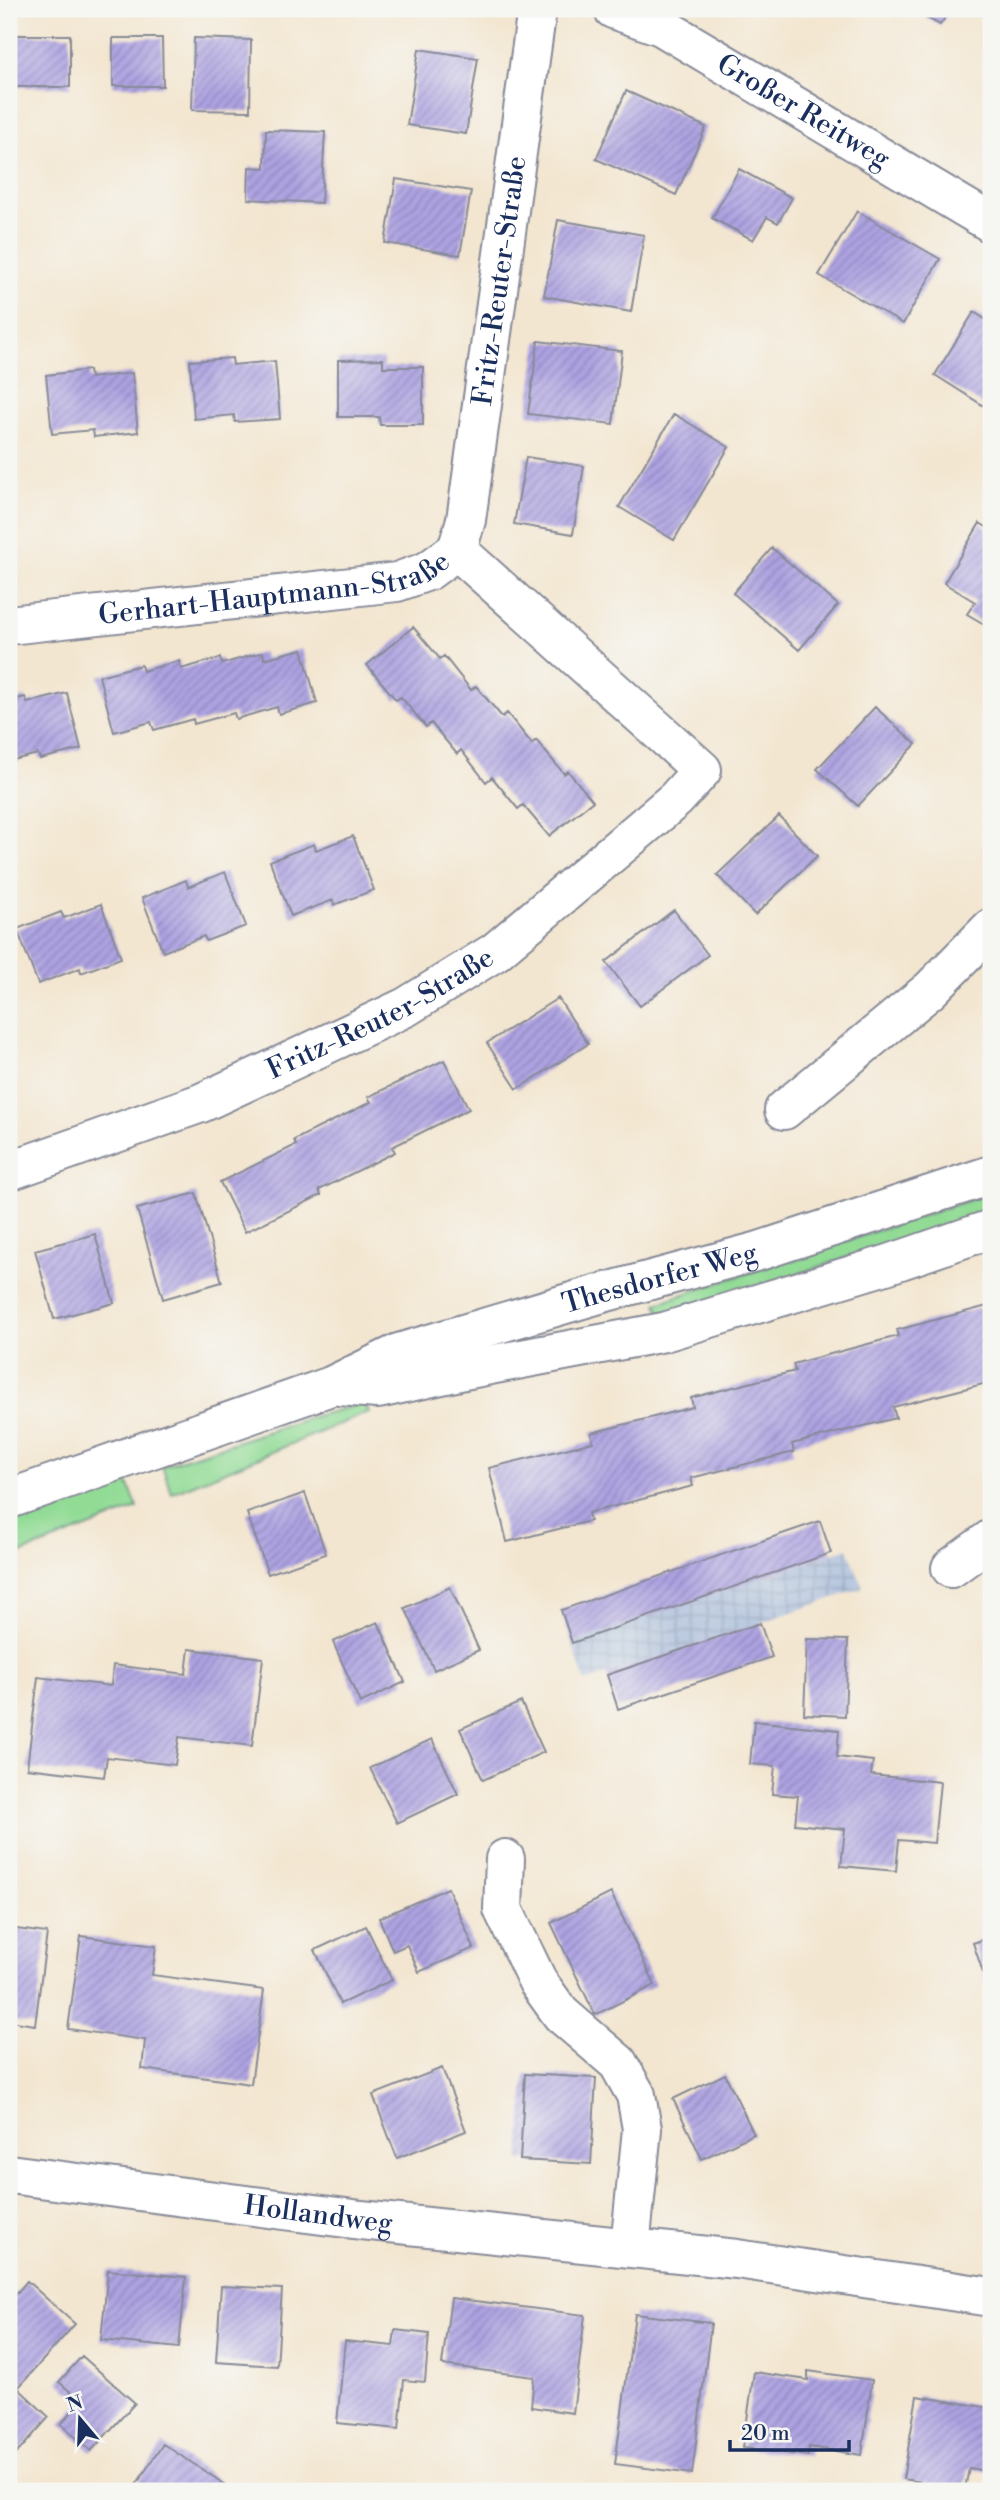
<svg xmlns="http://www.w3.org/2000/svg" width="1000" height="2500" font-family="'Libre Bodoni',serif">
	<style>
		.industrial { fill: url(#industrial-grid) }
		.green { fill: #92db95; stroke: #56857a; stroke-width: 2 }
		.building { fill: url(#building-hatch) }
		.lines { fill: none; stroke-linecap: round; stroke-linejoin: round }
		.street-casing { stroke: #878a97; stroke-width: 42 }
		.secondary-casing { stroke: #878a97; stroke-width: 42 }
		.street { stroke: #fff; stroke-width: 38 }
		.secondary { stroke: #fff; stroke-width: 38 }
		.labels { text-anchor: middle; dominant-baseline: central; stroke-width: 7; stroke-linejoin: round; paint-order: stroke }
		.street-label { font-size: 28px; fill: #1b2f5e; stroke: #f6f6f2 }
	</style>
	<defs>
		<pattern id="industrial-grid" width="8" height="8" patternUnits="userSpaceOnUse" patternTransform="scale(1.75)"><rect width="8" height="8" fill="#b6c6de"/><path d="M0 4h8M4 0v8" fill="none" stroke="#9caac1"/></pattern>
		<pattern id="building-hatch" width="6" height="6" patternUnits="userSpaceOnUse" patternTransform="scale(1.75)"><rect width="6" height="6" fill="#aea3e2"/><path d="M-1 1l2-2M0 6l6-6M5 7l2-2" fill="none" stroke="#8d85ba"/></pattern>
	</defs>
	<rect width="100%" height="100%" fill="#f6f6f2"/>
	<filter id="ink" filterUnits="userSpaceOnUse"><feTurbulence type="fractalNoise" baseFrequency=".0143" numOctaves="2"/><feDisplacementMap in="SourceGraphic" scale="14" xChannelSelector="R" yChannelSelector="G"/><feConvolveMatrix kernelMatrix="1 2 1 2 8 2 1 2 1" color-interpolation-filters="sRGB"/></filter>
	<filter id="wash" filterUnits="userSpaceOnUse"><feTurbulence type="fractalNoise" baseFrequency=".00686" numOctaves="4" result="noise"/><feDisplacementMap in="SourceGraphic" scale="28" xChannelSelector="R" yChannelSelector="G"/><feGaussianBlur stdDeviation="1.57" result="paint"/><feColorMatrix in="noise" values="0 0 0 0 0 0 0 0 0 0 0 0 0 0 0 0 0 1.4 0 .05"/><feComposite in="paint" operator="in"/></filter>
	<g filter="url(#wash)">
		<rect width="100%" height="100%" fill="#f3e6d0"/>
		<!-- industrial -->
		<path class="industrial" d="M 848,1548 L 863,1588 L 585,1682 L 572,1643 Z"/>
		<!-- green -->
		<path class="green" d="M 991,1193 L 991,1210 L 662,1319 L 657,1303 Z
			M 365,1403 L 369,1412 L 172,1493 L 162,1466 L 312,1417 Z
			M 126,1479 L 138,1508 L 9,1558 L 9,1518 Z"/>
		<g id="blocks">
			<!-- building -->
			<path class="building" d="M 910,9 L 951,9 L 940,25 Z
				M 14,35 L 70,35 L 70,87 L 14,87 Z
				M 113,38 L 162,38 L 163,86 L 113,86 Z
				M 194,38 L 251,40 L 250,111 L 192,110 Z
				M 419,49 L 478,58 L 466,134 L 407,125 Z
				M 626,91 L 706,127 L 676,195 L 596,159 Z
				M 266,130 L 325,132 L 321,203 L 248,199 L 249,167 L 265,168 Z
				M 739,169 L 792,198 L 778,223 L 767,217 L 753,240 L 712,218 Z
				M 396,179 L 471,191 L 460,255 L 385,243 Z
				M 857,211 L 940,259 L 903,324 L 819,275 Z
				M 558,220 L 644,235 L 631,312 L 544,296 Z
				M 974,312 L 991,323 L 991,395 L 984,406 L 935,375 Z
				M 538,341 L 622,351 L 613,424 L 528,414 Z
				M 232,358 L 233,365 L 275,361 L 280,419 L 235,422 L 234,415 L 194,419 L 190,361 Z
				M 383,359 L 383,367 L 423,367 L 423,425 L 380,425 L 379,417 L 338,417 L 338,360 Z
				M 89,370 L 90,378 L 132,373 L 138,432 L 94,437 L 93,430 L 52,434 L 46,375 Z
				M 674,414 L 729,447 L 674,540 L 619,507 Z
				M 526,457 L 584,466 L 573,534 L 514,524 Z
				M 980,523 L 991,530 L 991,628 L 967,614 L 975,602 L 944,583 Z
				M 772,548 L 838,605 L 799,650 L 733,593 Z
				M 413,627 L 440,659 L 444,656 L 471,690 L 476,686 L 502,717 L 507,713 L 532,744 L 536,740 L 564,774 L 568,771 L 593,801 L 549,836 L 523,805 L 518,809 L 492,777 L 486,782 L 461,750 L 457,754 L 431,723 L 426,727 L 401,697 L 396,700 L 367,665 Z
				M 302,649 L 317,703 L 279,714 L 277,707 L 236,719 L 234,713 L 194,724 L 193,719 L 154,730 L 151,722 L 114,732 L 99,676 L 141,665 L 143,671 L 179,661 L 181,669 L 220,658 L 222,664 L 263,652 L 264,659 Z
				M 67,693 L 81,749 L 40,759 L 38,754 L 9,761 L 9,701 L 25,697 L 27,703 Z
				M 875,707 L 916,744 L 858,806 L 817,769 Z
				M 779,816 L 817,856 L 755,915 L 717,875 Z
				M 353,836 L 374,890 L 334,905 L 333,900 L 291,916 L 270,861 L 314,844 L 316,850 Z
				M 225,872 L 246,926 L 206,941 L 204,936 L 163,952 L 142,898 L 186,880 L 188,887 Z
				M 101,904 L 121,958 L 81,973 L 80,968 L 38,984 L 17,929 L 61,912 L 64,918 Z
				M 674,910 L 708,955 L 640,1006 L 606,962 Z
				M 558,998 L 588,1044 L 517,1089 L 487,1043 Z
				M 444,1060 L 469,1109 L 392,1147 L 395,1152 L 319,1190 L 321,1195 L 245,1232 L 220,1182 L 296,1145 L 294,1140 L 371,1102 L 368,1097 Z
				M 196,1193 L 222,1282 L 163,1299 L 137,1209 Z
				M 95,1234 L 114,1303 L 54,1319 L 35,1250 Z
				M 991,1305 L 991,1382 L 893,1407 L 896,1418 L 792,1444 L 794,1452 L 691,1478 L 693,1486 L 588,1513 L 590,1521 L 507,1542 L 489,1468 L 593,1442 L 591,1433 L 693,1407 L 691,1398 L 795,1371 L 793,1364 L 898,1336 L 897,1330 Z
				M 305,1493 L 326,1554 L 268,1574 L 247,1513 Z
				M 820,1521 L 831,1553 L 572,1643 L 561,1610 Z
				M 450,1587 L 479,1650 L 434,1670 L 405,1608 Z
				M 378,1622 L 405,1682 L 360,1703 L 333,1642 Z
				M 760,1623 L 772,1657 L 618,1709 L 607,1675 Z
				M 807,1639 L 848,1640 L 845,1716 L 804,1714 Z
				M 189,1649 L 263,1658 L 252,1746 L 179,1737 L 175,1765 L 107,1757 L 104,1777 L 27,1768 L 38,1677 L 111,1686 L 113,1665 L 186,1674 Z
				M 521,1702 L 544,1752 L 483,1780 L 460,1729 Z
				M 754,1721 L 839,1730 L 837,1757 L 873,1761 L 871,1775 L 940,1782 L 934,1843 L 899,1840 L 896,1871 L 841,1866 L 845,1829 L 795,1824 L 798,1796 L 772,1794 L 775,1766 L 750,1764 Z
				M 432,1739 L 458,1794 L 397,1823 L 370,1768 Z
				M 448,1888 L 474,1948 L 419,1972 L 407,1945 L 393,1951 L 379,1918 Z
				M 611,1893 L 655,1985 L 595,2015 L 551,1923 Z
				M 366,1926 L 392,1980 L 340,2004 L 315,1950 Z
				M 9,1928 L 47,1933 L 35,2025 L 9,2021 Z
				M 81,1936 L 156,1946 L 152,1975 L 264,1990 L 251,2084 L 142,2069 L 145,2040 L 68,2029 Z
				M 991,1937 L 991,1996 L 973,1943 Z
				M 442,2068 L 466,2131 L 397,2158 L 373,2095 Z
				M 525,2074 L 596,2078 L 591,2164 L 520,2160 Z
				M 725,2074 L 754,2134 L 702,2159 L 673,2099 Z
				M 108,2270 L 186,2277 L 179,2348 L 101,2340 Z
				M 27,2281 L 75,2324 L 18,2388 L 49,2417 L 9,2462 L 9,2302 Z
				M 221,2286 L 282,2289 L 277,2366 L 216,2362 Z
				M 451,2298 L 585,2315 L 573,2413 L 531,2407 L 534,2377 L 442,2365 Z
				M 635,2314 L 711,2323 L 692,2474 L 615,2464 Z
				M 395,2330 L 429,2334 L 425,2382 L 404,2380 L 399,2429 L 337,2423 L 345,2341 L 393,2346 Z
				M 82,2356 L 135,2403 L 91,2451 L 61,2424 L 81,2401 L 59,2382 Z
				M 808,2371 L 872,2380 L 862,2455 L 809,2447 L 808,2456 L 743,2448 L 754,2372 L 808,2380 Z
				M 917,2396 L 991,2408 L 991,2472 L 969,2468 L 965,2489 L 903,2479 Z
				M 163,2444 L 235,2491 L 132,2491 Z"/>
		</g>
	</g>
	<g filter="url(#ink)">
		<use href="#blocks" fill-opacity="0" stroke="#878a97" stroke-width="2"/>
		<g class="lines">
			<defs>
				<g id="street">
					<path id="s1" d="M 613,9 L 661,26 L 991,223"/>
					<path id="s2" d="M 457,550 L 466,520 L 537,9"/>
					<path id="s3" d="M 9,625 L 397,582 L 428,571 L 457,550"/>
					<path d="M 784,1110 L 930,990 L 991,928"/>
					<path id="s4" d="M 9,1171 L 201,1103 L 406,1007 L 495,952 L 676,799 L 702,770 L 457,550"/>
					<path d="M 951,1568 L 991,1539"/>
					<path d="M 505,1859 L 503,1909 L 538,1982 L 561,2014 L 618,2063 L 636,2095 L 642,2129 L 630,2247"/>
					<path id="s5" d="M 9,2174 L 361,2220 L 737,2259 L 991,2297"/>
				</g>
				<g id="secondary">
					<path d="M 340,1386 L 378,1389 L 469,1369 L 664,1332 L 886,1265 L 991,1229"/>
					<path id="s6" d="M 9,1499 L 331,1386 L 399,1353 L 599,1294 L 759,1251 L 991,1175"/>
				</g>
			</defs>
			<!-- street casing -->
			<use href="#street" class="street-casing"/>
			<!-- secondary casing -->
			<use href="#secondary" class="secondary-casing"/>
			<!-- street -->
			<use href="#street" class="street"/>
			<!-- secondary -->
			<use href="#secondary" class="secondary"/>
		</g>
	</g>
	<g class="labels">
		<!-- street labels -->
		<g class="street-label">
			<text stroke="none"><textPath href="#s1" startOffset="217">Großer Reitweg</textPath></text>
			<text stroke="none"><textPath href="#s2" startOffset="273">Fritz-Reuter-Straße</textPath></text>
			<text stroke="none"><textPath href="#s3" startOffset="268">Gerhart-Hauptmann-Straße</textPath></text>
			<text stroke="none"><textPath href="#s4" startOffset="404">Fritz-Reuter-Straße</textPath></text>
			<text stroke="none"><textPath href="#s6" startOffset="688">Thesdorfer Weg</textPath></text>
			<text stroke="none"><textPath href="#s5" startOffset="312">Hollandweg</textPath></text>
		</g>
	</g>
	<!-- margin -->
	<rect width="1000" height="2500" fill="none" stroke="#f6f6f2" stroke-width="35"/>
	<!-- north arrow -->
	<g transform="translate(80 2419) rotate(341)" stroke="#f6f6f2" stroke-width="5" paint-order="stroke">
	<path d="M0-5L12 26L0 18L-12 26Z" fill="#1b2f5e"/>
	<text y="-10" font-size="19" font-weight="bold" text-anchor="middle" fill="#1b2f5e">N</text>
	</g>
	<!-- scale -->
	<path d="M730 2440v10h119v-10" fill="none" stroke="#1b2f5e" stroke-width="3.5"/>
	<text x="741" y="2440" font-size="21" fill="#1b2f5e" stroke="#f6f6f2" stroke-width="5" paint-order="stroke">20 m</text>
</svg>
